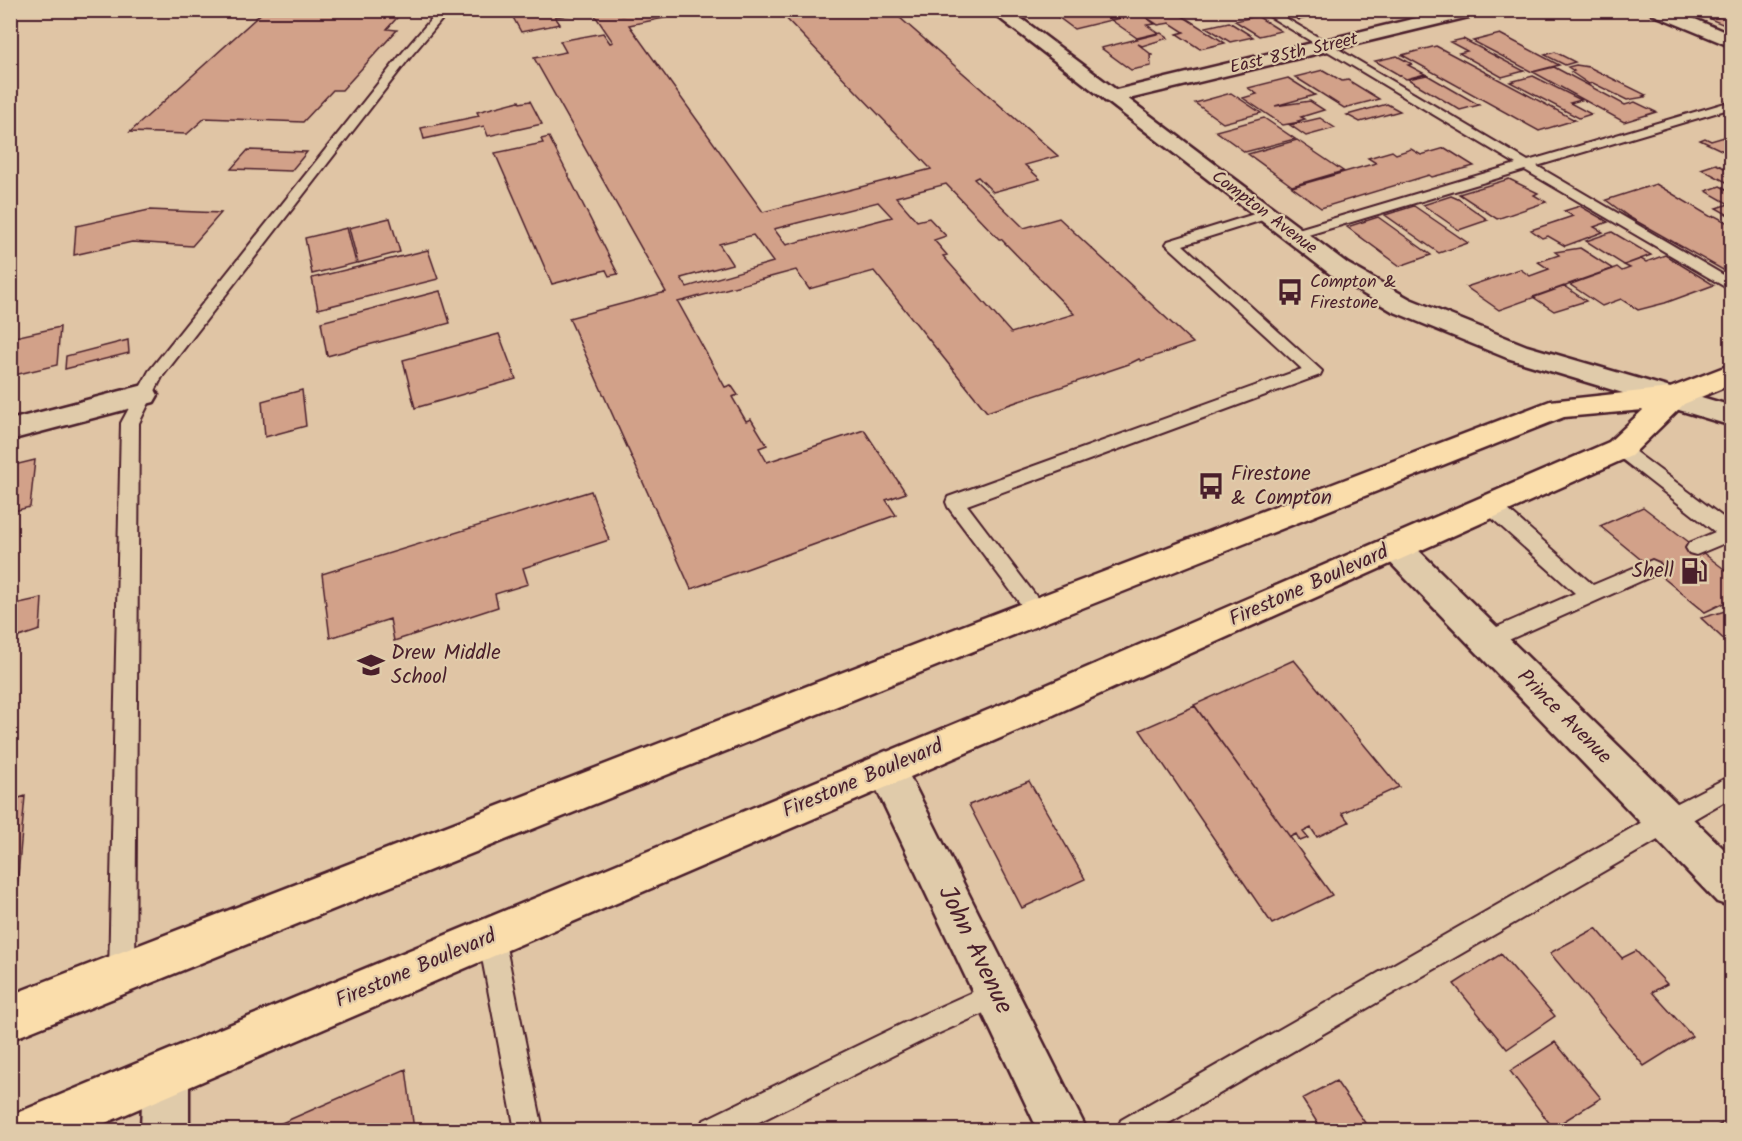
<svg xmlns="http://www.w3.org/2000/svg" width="1742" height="1141" font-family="Kalam,sans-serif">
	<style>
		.building { fill: #d2a189; stroke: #4a1f2b; stroke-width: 1.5; fill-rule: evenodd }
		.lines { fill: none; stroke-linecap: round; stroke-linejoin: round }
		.service-casing { stroke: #4a1f2b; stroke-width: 4 }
		.minor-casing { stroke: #4a1f2b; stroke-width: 5 }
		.secondary-casing { stroke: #4a1f2b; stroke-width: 5 }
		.primary-casing { stroke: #4a1f2b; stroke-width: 5 }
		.service { fill: #e0cbaa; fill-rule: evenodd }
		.minor { fill: #e0cbaa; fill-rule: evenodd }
		.secondary { fill: #e0cbaa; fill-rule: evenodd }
		.primary { fill: #faddab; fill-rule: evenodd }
		.labels { text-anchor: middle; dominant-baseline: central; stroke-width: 4.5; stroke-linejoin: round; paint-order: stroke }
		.far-street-label { font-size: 18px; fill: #4a1f2b; stroke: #e0cbaa }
		.far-poi-label { font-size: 18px; fill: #4a1f2b; stroke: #e0cbaa; text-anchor: start }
		.poi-label { font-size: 21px; fill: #4a1f2b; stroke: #e0cbaa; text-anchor: start }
		.street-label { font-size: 21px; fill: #4a1f2b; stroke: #e0cbaa }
		.near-street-label { font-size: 26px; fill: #4a1f2b; stroke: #e0cbaa }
	</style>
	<rect width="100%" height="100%" fill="#e0c5a5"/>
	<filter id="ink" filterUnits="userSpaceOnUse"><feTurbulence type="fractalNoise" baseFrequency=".0167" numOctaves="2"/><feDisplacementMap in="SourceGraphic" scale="12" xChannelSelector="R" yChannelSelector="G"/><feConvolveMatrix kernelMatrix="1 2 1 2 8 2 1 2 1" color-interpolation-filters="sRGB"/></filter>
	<g filter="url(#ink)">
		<!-- building -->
		<path class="building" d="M 265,10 L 404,10 L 387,29 L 397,30 L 342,90 L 333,90 L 303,122 L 205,118 L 187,134 L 130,132 Z
			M 509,10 L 619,10 L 622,15 L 644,10 L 704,10 L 629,25 L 763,212 L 931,169 L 779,11 L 891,10 L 1058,156 L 1025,165 L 1040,179 L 993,192 L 978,177 L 974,179 L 1024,228 L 1059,218 L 1193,343 L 1141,361 L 1139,359 L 1129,364 L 987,412 L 874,271 L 809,289 L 796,270 L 678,302 L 725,387 L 731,385 L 738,395 L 732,397 L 746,421 L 751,419 L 767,445 L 759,448 L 767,462 L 864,430 L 906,493 L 886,500 L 896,515 L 691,589 L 569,318 L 666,292 L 534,58 L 566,52 L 560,41 L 603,33 L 610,43 L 613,42 L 592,11 L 555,17 L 560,24 L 521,32 ZM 946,184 L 999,239 L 1001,239 L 1074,314 L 1011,333 L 943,256 L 947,255 L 934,240 L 946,236 L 929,218 L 917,221 L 896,197 ZM 878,202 L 892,217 L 786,245 L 774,229 ZM 753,235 L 773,262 L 687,287 L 681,278 L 732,264 L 719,244 Z
			M 1087,10 L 1098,10 L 1111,20 L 1074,29 L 1058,17 Z
			M 1098,10 L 1143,10 L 1146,13 L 1111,20 Z
			M 1160,10 L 1173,10 L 1225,43 L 1200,49 L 1177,34 L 1184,32 L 1170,23 L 1158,25 L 1141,14 Z
			M 1283,10 L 1337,10 L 1299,20 Z
			M 1732,13 L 1732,28 L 1710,19 Z
			M 1141,14 L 1155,24 L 1147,25 L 1158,33 L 1137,38 L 1111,20 Z
			M 1257,16 L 1281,31 L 1259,36 L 1235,21 Z
			M 1229,22 L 1253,37 L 1230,42 L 1206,27 Z
			M 1161,33 L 1168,38 L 1142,46 L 1138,44 L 1152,55 L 1150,55 L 1151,66 L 1131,70 L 1101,48 Z
			M 1500,34 L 1559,65 L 1532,72 L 1473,41 Z
			M 1463,39 L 1524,71 L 1502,77 L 1459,53 L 1467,51 L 1450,42 Z
			M 1436,46 L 1575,120 L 1539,131 L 1402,55 Z
			M 1555,52 L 1575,62 L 1565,65 L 1545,55 Z
			M 1397,56 L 1412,64 L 1408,65 L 1425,74 L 1406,79 L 1375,61 Z
			M 1576,65 L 1589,67 L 1646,95 L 1643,96 L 1645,97 L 1627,100 L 1593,83 L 1589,84 L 1571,72 L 1574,71 L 1568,67 Z
			M 1554,67 L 1625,105 L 1635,102 L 1656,112 L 1624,122 L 1533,72 Z
			M 1323,70 L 1342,81 L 1348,80 L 1379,99 L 1344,108 L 1295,77 Z
			M 1427,75 L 1479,105 L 1460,110 L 1408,79 Z
			M 1533,76 L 1581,100 L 1570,103 L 1591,114 L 1579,118 L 1510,82 Z
			M 1288,78 L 1315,95 L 1275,106 L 1310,101 L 1324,110 L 1301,117 L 1305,119 L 1298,121 L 1300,122 L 1283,125 L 1243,98 L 1257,94 L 1248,88 Z
			M 1231,93 L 1261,113 L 1223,123 L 1195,103 Z
			M 519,101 L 520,103 L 530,101 L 542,124 L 488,136 L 484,126 L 424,139 L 421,128 L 479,116 L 477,112 Z
			M 1387,104 L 1400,111 L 1360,122 L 1347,115 Z
			M 1264,118 L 1295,139 L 1245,152 L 1216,131 Z
			M 1320,118 L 1335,128 L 1306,136 L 1290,125 Z
			M 1731,135 L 1732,155 L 1700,140 L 1705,138 L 1711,141 Z
			M 549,137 L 618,274 L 609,276 L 606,270 L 552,284 L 495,153 L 543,143 L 541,139 Z
			M 1297,140 L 1343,171 L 1292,186 L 1248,154 Z
			M 1445,148 L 1474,166 L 1432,177 L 1429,175 L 1321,208 L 1292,187 L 1376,163 L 1368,158 L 1392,151 L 1396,154 L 1411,149 L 1421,155 Z
			M 248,150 L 307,152 L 291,171 L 231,169 Z
			M 1716,164 L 1724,168 L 1732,165 L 1732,185 L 1701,169 Z
			M 1509,179 L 1538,193 L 1534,195 L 1546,202 L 1497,219 L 1459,194 Z
			M 1656,184 L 1711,217 L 1715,216 L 1732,225 L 1732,275 L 1629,217 L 1606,200 Z
			M 1720,186 L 1732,192 L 1732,217 L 1716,208 L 1729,204 L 1706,191 Z
			M 1451,196 L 1458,199 L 1488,220 L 1459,230 L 1423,205 Z
			M 1414,206 L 1468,243 L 1439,253 L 1385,215 Z
			M 1580,206 L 1608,222 L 1594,227 L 1603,232 L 1565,246 L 1548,236 L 1542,238 L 1531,230 L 1573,216 L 1564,211 Z
			M 149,210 L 221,213 L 192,246 L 132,242 L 74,255 L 76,226 Z
			M 1378,217 L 1431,255 L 1400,266 L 1347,227 Z
			M 390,218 L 400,252 L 358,263 L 349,228 Z
			M 347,228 L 356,263 L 312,274 L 305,238 Z
			M 1612,232 L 1651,255 L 1624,265 L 1586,241 Z
			M 1580,248 L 1613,269 L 1499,310 L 1466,287 L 1520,269 L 1530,276 L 1549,269 L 1538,262 L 1559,255 L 1555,252 Z
			M 428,250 L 438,279 L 318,309 L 312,278 Z
			M 1665,255 L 1714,285 L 1665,303 L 1638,310 L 1621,299 L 1602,306 L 1569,284 L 1617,267 L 1622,271 L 1630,268 L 1624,265 L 1641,259 L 1646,262 Z
			M 1564,286 L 1586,301 L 1554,311 L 1533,297 Z
			M 440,291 L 450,323 L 327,356 L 321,322 Z
			M 60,327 L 57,365 L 10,376 L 10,338 Z
			M 499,334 L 516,379 L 415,408 L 403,360 Z
			M 128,340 L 129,353 L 65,369 L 66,356 Z
			M 302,390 L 306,426 L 265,437 L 262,401 Z
			M 35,460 L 30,507 L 10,512 L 10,466 Z
			M 591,491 L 609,540 L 523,568 L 528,584 L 495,594 L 498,607 L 394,641 L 390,619 L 330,638 L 322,574 Z
			M 1643,507 L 1732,575 L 1732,599 L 1705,612 L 1600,526 Z
			M 42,598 L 40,630 L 10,640 L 10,605 Z
			M 1732,609 L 1732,647 L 1701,618 Z
			M 1294,660 L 1399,787 L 1342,813 L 1349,822 L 1317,837 L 1311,828 L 1303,832 L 1308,838 L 1300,841 L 1296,834 L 1290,837 L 1194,705 Z
			M 1195,706 L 1290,837 L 1332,895 L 1272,924 L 1140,730 Z
			M 1029,781 L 1085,879 L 1022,908 L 969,805 Z
			M 25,796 L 14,922 L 10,923 L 10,801 Z
			M 1596,928 L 1622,958 L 1636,951 L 1667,984 L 1652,992 L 1692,1036 L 1644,1066 L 1550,953 Z
			M 1501,954 L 1555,1016 L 1507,1049 L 1454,984 Z
			M 1555,1042 L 1601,1098 L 1553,1128 L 1510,1071 Z
			M 406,1069 L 414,1130 L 267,1130 L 268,1129 Z
			M 1336,1081 L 1370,1130 L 1322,1130 L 1302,1099 Z
			M 1732,1117 L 1732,1130 L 1711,1130 Z"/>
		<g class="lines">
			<defs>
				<path id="service" d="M 439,10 L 450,10 L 411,56 L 162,377 L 139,423 L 135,974 L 131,983 L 122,987 L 113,983 L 109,974 L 121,423 L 149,371 L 403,52 Z
					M 1259,10 L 1272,10 L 1528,161 L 1732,101 L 1732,108 L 1537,166 L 1732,280 L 1732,291 L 1525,170 L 1298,238 L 1288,238 L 1286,235 L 1288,232 L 1516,164 Z
					M 1264,211 L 1269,212 L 1271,215 L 1269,218 L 1183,245 L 1322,371 L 1320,375 L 967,505 L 1048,612 L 1045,618 L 1038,620 L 1031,618 L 948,507 L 946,502 L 948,497 L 1302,369 L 1166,244 L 1168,241 Z
					M 1620,443 L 1626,445 L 1732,524 L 1732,540 L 1696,555 L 1689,553 L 1686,548 L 1689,543 L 1715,532 L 1614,453 L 1611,449 L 1614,445 Z
					M 1491,499 L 1498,501 L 1593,585 L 1652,560 L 1659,563 L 1662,568 L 1659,573 L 1495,646 L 1488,649 L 1481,646 L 1478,640 L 1481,634 L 1575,593 L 1484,511 L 1482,506 L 1484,501 Z
					M 1732,775 L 1732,797 L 1157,1130 L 1117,1130 L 1121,1120 L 1658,813 Z
					M 491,924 L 500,928 L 504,937 L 543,1130 L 515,1130 L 478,937 L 482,928 Z
					M 997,981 L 1006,985 L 1010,994 L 1006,1003 L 924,1040 L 743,1130 L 700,1130 L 704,1120 L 906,1022 Z"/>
				<path id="minor" d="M 1450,10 L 1484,10 L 1481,14 L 1112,103 L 1105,101 L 1102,97 L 1105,93 L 1112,91 Z
					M 1649,10 L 1674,10 L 1732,35 L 1732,47 L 1652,14 Z
					M 144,385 L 154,388 L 158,395 L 154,402 L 10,440 L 10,420 Z
					M 1395,534 L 1406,538 L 1732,857 L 1732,907 L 1717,902 L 1384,556 L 1379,547 L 1384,538 Z
					M 886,751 L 900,757 L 1087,1130 L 1038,1130 L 867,769 L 872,757 Z
					M 166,1052 L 182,1059 L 189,1075 L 189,1130 L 141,1130 L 143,1075 L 150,1059 Z"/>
				<path id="secondary" d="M 989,10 L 1010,10 L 1348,264 L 1410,299 L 1527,346 L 1732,406 L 1732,426 L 1507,358 L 1392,311 L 1330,274 Z"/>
				<path id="primary" d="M 1732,364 L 1732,384 L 1684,404 L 1631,456 L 1031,725 L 89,1130 L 10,1130 L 17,1113 L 1005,703 L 1609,442 L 1643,410 L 1564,417 L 981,648 L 10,1040 L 10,995 L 957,628 L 1550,401 L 1670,388 Z"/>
			</defs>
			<!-- service casing -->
			<use href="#service" class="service-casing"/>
			<!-- minor casing -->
			<use href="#minor" class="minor-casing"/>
			<!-- secondary casing -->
			<use href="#secondary" class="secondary-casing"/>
			<!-- primary casing -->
			<use href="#primary" class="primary-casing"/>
			<!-- service -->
			<use href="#service" class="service"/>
			<!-- minor -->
			<use href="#minor" class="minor"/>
			<!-- secondary -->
			<use href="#secondary" class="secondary"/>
			<!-- primary -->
			<use href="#primary" class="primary"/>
		</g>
	</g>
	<!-- icons -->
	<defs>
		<symbol id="bus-bare" viewBox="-9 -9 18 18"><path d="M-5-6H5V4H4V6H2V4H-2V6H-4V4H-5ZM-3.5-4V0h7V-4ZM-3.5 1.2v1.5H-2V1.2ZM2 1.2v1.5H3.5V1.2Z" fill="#4a1f2b" stroke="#e0cbaa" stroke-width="2.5" paint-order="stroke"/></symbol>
		<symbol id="fuel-bare" viewBox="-9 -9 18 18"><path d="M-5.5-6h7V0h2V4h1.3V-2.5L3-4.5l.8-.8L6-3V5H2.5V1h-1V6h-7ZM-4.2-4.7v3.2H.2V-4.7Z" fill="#4a1f2b" stroke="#e0cbaa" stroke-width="2.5" paint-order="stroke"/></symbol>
		<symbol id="school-bare" viewBox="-9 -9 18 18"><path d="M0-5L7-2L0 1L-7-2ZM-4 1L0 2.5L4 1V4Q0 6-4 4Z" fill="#4a1f2b" stroke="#e0cbaa" stroke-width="2.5" paint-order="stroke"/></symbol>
	</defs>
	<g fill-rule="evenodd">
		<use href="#bus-bare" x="1271" y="273" width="38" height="38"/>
		<use href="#bus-bare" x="1192" y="467" width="38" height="38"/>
		<use href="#fuel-bare" x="1675" y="552" width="38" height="38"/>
		<use href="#school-bare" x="352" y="646" width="38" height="38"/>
	</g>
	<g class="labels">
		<!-- far-street labels -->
		<g class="far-street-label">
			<text transform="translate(1294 54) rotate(-13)">East 85th Street</text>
			<text transform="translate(1264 213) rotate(37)">Compton Avenue</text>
		</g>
		<!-- far-poi labels -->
		<g class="far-poi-label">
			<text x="1310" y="282">Compton &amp;<tspan x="1310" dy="21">Firestone</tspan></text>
		</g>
		<!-- poi labels -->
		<g class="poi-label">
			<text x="1231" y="474">Firestone<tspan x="1231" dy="24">&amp; Compton</tspan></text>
			<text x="1674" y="571" text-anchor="end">Shell</text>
			<text x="391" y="653">Drew Middle<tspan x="391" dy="24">School</tspan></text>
		</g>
		<!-- street labels -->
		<g class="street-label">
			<text transform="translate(1309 586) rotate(-24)">Firestone Boulevard</text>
			<text transform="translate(1564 717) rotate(45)">Prince Avenue</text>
			<text transform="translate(863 779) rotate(-23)">Firestone Boulevard</text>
			<text transform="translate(416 969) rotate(-23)">Firestone Boulevard</text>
		</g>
		<!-- near-street labels -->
		<g class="near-street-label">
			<text transform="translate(975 950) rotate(64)">John Avenue</text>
		</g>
	</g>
	<!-- margin -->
	<rect width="1742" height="1141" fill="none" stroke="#e0cbaa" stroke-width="36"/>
	<rect x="18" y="18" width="1706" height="1105" fill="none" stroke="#4a1f2b" stroke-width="2" filter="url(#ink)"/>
</svg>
